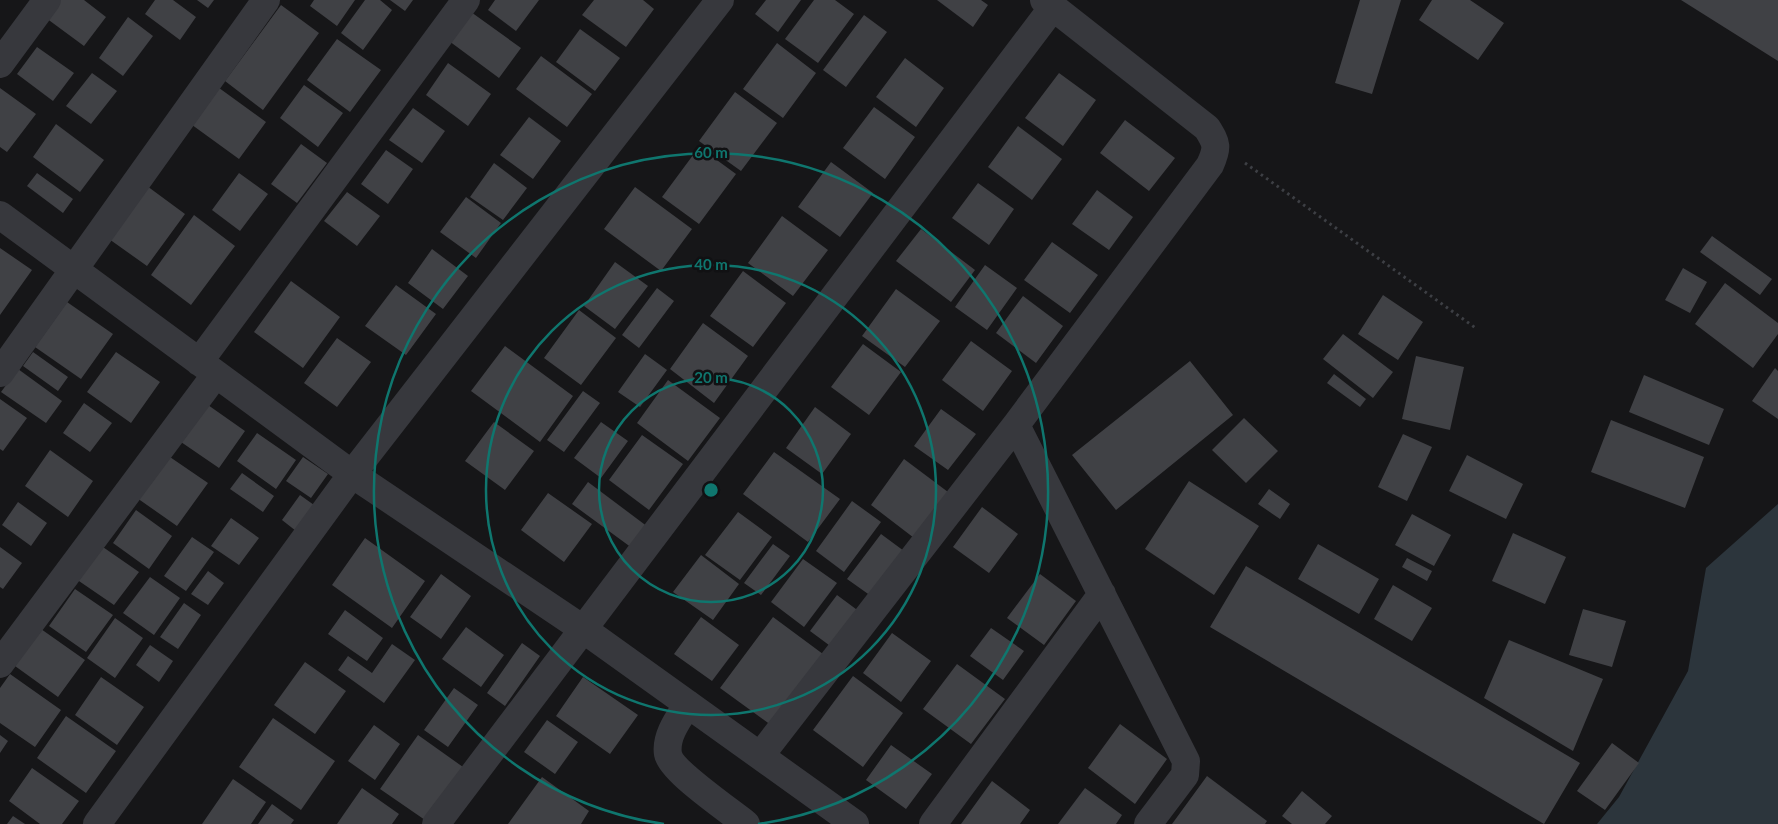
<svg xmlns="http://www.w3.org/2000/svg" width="1778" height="824" font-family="Lato,sans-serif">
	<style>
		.water { fill: #2c353c }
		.building { fill: #404145 }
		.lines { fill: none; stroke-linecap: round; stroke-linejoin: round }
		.path { stroke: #3d3f44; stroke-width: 3; stroke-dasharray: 2.5 4; stroke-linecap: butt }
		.street { stroke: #37383d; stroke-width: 28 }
		.ring { fill: none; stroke: #0f766e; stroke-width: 2.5 }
		.centre { fill: #0f766e; stroke: #111113; stroke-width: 2.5 }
		.ring-label { font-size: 15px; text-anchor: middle; font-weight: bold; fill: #0f766e; stroke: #111113; stroke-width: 5; stroke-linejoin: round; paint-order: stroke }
	</style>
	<rect width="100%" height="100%" fill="#161618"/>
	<!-- water -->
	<path class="water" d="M 1778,504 L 1778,824 L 1597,824 L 1619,797 L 1688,671 L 1706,568 Z"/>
	<!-- building -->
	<path class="building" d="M 59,0 L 84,0 L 106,17 L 84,46 L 46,18 Z
		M 155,0 L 173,0 L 196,17 L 180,40 L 145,14 Z
		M 197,0 L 214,0 L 208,8 Z
		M 314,0 L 355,0 L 337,26 L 310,6 Z
		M 365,0 L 380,0 L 392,10 L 363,50 L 341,33 Z
		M 390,0 L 413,0 L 405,11 Z
		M 495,0 L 539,0 L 516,31 L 488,10 Z
		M 594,0 L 643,0 L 654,9 L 626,47 L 582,15 Z
		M 766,0 L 801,0 L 778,32 L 755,14 Z
		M 814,0 L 835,0 L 854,14 L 818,63 L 785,39 Z
		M 937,0 L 981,0 L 988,5 L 973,27 Z
		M 1360,0 L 1401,0 L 1372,94 L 1335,83 Z
		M 1432,0 L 1470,0 L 1504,23 L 1478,60 L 1419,20 Z
		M 1681,0 L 1778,0 L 1778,61 Z
		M 281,5 L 319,33 L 263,110 L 225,81 Z
		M 471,12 L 521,48 L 499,78 L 449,41 Z
		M 864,15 L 887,32 L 846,87 L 823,70 Z
		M 128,17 L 153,36 L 123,76 L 99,58 Z
		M 580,29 L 620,58 L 595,91 L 556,62 Z
		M 337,39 L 381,70 L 350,112 L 307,80 Z
		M 777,43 L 816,73 L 783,118 L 743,89 Z
		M 37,47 L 74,73 L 53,101 L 17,74 Z
		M 541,56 L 592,94 L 567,127 L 516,89 Z
		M 905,58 L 944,88 L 916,127 L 876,97 Z
		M 448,63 L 491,94 L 468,126 L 426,95 Z
		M 92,73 L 117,91 L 91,124 L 66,106 Z
		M 1059,73 L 1096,100 L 1063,146 L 1025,118 Z
		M 215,85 L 266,122 L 239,159 L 188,122 Z
		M 304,85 L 343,113 L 318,147 L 280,118 Z
		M 0,88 L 36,114 L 7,152 L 0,147 Z
		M 735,92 L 777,123 L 741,171 L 699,141 Z
		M 874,107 L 915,137 L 885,179 L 843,148 Z
		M 413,108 L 445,131 L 422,163 L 389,140 Z
		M 529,117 L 561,141 L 533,179 L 500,155 Z
		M 1125,120 L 1175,158 L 1149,191 L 1100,153 Z
		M 56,124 L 104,160 L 80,192 L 33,157 Z
		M 1018,126 L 1062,159 L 1032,200 L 988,167 Z
		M 301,144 L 327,163 L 297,203 L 271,184 Z
		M 699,147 L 736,174 L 699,224 L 662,197 Z
		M 386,150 L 413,169 L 388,204 L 361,184 Z
		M 831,162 L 873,193 L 840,237 L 798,207 Z
		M 494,163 L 527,188 L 503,220 L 470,197 Z
		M 37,173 L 73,199 L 63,213 L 27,186 Z
		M 239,173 L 268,194 L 240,231 L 212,210 Z
		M 978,183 L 1014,209 L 989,245 L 952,218 Z
		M 147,186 L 185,214 L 147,266 L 109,239 Z
		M 635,187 L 692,229 L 661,271 L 604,229 Z
		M 1097,190 L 1133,217 L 1109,250 L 1072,224 Z
		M 347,192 L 380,216 L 357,246 L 324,221 Z
		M 466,197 L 501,223 L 476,258 L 440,232 Z
		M 194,215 L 235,246 L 191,305 L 151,275 Z
		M 782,216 L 828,250 L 793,296 L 748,263 Z
		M 921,229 L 975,270 L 951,302 L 896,261 Z
		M 1712,236 L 1772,279 L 1760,295 L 1700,252 Z
		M 1052,242 L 1098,275 L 1070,313 L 1024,280 Z
		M 0,248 L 32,270 L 0,315 Z
		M 432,249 L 468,276 L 443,309 L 408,283 Z
		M 615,262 L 648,286 L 615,329 L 584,306 Z
		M 985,265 L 1017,288 L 987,330 L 955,307 Z
		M 1683,268 L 1707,282 L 1690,313 L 1665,300 Z
		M 743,271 L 786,303 L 753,347 L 710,316 Z
		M 291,281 L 340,317 L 303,368 L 254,332 Z
		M 1725,283 L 1778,323 L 1778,334 L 1753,368 L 1695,324 Z
		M 396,285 L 436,314 L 406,355 L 365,326 Z
		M 657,288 L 674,301 L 639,348 L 622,335 Z
		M 896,289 L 940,321 L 905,367 L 862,336 Z
		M 1383,295 L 1423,322 L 1398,360 L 1358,334 Z
		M 1023,296 L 1063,326 L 1036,363 L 996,333 Z
		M 67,302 L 113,334 L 81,379 L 35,347 Z
		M 579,310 L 616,338 L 581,385 L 544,358 Z
		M 703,323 L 748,356 L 714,403 L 670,369 Z
		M 1343,334 L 1393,372 L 1373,398 L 1323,359 Z
		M 337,338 L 371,362 L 337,407 L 304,383 Z
		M 971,341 L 1012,371 L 983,411 L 942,380 Z
		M 863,344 L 901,372 L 869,415 L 831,387 Z
		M 505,346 L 573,396 L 540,442 L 471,391 Z
		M 33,352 L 68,377 L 58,391 L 23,366 Z
		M 116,352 L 160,382 L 131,423 L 87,392 Z
		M 645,354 L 667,370 L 640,407 L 618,392 Z
		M 1416,356 L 1464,367 L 1450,430 L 1402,419 Z
		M 1190,361 L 1233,415 L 1116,510 L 1072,455 Z
		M 1775,368 L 1778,371 L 1778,419 L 1752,401 Z
		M 18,369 L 62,401 L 46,423 L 1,392 Z
		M 1334,374 L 1366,399 L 1360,407 L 1327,383 Z
		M 1644,375 L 1724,409 L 1709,445 L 1629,412 Z
		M 668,380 L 720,418 L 688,461 L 637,423 Z
		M 583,391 L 600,403 L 564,452 L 547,440 Z
		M 0,399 L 27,418 L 3,451 L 0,449 Z
		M 84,403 L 112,423 L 90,452 L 63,433 Z
		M 208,405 L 245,431 L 219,468 L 181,442 Z
		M 815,407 L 851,434 L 822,474 L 786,448 Z
		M 941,409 L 976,434 L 948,470 L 914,446 Z
		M 1244,418 L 1278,451 L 1246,483 L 1212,450 Z
		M 1611,420 L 1704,457 L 1685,508 L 1591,472 Z
		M 494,422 L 534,451 L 505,490 L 465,461 Z
		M 601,422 L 628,441 L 601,478 L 574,458 Z
		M 257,433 L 296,460 L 276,489 L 237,461 Z
		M 1403,434 L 1432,447 L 1407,501 L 1378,487 Z
		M 642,435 L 683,464 L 649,510 L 609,480 Z
		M 50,450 L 93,481 L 68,517 L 25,486 Z
		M 774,452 L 840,499 L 808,542 L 743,494 Z
		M 167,455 L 208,483 L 177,526 L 137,498 Z
		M 1467,455 L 1523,484 L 1506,519 L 1449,491 Z
		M 303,457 L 328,474 L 311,498 L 286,481 Z
		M 904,459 L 952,495 L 918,541 L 871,505 Z
		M 242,473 L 274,496 L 263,512 L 230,489 Z
		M 1189,481 L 1259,526 L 1214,595 L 1145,549 Z
		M 588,482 L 648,527 L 632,548 L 572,504 Z
		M 1269,489 L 1290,504 L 1280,519 L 1258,504 Z
		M 548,493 L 592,524 L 564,562 L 521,530 Z
		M 300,495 L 314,505 L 296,531 L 282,520 Z
		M 852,501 L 881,522 L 844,572 L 816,551 Z
		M 18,502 L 47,523 L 31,546 L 2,525 Z
		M 982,507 L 1018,534 L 989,573 L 953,547 Z
		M 136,510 L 172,536 L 149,569 L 113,543 Z
		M 738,512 L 772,537 L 740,580 L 705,555 Z
		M 1412,514 L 1451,535 L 1434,566 L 1395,545 Z
		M 231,518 L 259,538 L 239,565 L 211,546 Z
		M 1513,533 L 1566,557 L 1545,604 L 1492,581 Z
		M 881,534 L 904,551 L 871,596 L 847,579 Z
		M 192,537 L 214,552 L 186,591 L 164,576 Z
		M 365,538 L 425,581 L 392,628 L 332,585 Z
		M 773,544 L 790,556 L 761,595 L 744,583 Z
		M 1318,544 L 1379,579 L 1359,614 L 1298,579 Z
		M 100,545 L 139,572 L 114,605 L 76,579 Z
		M 0,547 L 22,563 L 3,589 L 0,587 Z
		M 701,555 L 739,584 L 713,620 L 673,592 Z
		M 1407,558 L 1432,571 L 1427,581 L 1402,567 Z
		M 803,559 L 837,583 L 804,627 L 771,602 Z
		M 1246,566 L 1580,763 L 1544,824 L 1210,627 Z
		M 208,571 L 224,583 L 208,605 L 191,594 Z
		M 441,574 L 471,596 L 441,639 L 410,617 Z
		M 1040,574 L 1076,601 L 1044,645 L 1007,618 Z
		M 150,577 L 180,598 L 154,635 L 123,613 Z
		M 1393,585 L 1432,608 L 1412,641 L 1374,619 Z
		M 75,589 L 113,615 L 86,652 L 49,626 Z
		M 837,595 L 864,615 L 837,651 L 810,631 Z
		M 184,603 L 201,615 L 178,649 L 160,637 Z
		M 1583,609 L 1626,621 L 1612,667 L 1569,655 Z
		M 345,610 L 383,638 L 367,661 L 328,634 Z
		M 701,617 L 739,645 L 712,681 L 674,654 Z
		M 773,617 L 827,657 L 775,728 L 720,688 Z
		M 115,618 L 143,638 L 115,678 L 87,658 Z
		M 466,627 L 504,655 L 481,687 L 442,659 Z
		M 991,628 L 1024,651 L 1003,680 L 970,656 Z
		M 41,629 L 85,660 L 58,697 L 15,666 Z
		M 892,633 L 931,661 L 901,702 L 863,673 Z
		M 1509,640 L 1603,679 L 1573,751 L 1484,698 Z
		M 522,643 L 540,656 L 505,706 L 487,693 Z
		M 392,644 L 415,660 L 384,703 L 338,670 L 348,656 L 372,673 Z
		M 150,645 L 173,661 L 159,682 L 136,665 Z
		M 305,662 L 346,691 L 315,734 L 274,705 Z
		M 957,664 L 1005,699 L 971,744 L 923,709 Z
		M 10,674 L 61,710 L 35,747 L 0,723 L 0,688 Z
		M 853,676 L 903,713 L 863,767 L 813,730 Z
		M 101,677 L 144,707 L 117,745 L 75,715 Z
		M 583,677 L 638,715 L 610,754 L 556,716 Z
		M 454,688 L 478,705 L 448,747 L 424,730 Z
		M 66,716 L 116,751 L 86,793 L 37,758 Z
		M 273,718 L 335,761 L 301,810 L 239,767 Z
		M 547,720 L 578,742 L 555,774 L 524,752 Z
		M 1120,724 L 1167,759 L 1135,804 L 1088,768 Z
		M 374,725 L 400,744 L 375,780 L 348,761 Z
		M 0,735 L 8,741 L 0,753 Z
		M 418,735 L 463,767 L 425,820 L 380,789 Z
		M 1612,743 L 1639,763 L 1605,810 L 1577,791 Z
		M 891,745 L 932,774 L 906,809 L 866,780 Z
		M 32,768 L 79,801 L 62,824 L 40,824 L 9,801 Z
		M 1207,776 L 1267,821 L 1265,824 L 1172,824 Z
		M 542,777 L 589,811 L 581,824 L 508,824 Z
		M 233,779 L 266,802 L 251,824 L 202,824 Z
		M 992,781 L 1030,810 L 1020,824 L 961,824 Z
		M 362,788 L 399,814 L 392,824 L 337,824 Z
		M 1085,788 L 1122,815 L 1116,824 L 1058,824 Z
		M 1302,791 L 1332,816 L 1325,824 L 1292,824 L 1282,816 Z
		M 272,804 L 294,820 L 291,824 L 258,824 Z
		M 13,816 L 25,824 L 7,824 Z"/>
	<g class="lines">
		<!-- path -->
		<path class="path" d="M 1245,163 L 1477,329"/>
		<!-- street -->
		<path class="street" d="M 1044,0 L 1207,128 C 1217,144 1218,147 1210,165 L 1016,425 L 1186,761 L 1185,775 L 1148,824
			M 0,64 L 47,0
			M 0,215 L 352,474 L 720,0
			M 199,362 L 466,0
			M 0,373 L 266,0
			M 0,664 L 216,374
			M 688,704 C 679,718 665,736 668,754 C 671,771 730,811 746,824
			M 760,756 L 1016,425
			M 97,824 L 352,474 L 583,629 L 855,824
			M 436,824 L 1053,7
			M 933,824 L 1102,594"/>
	</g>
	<!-- distance rings -->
	<g class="ring">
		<circle cx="711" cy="490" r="112"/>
		<circle cx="711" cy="490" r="225"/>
		<path d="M664 824A337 337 0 1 1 758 824"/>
	</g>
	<circle cx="711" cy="490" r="8" class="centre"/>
	<g class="ring-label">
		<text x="711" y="158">60 m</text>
		<text x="711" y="270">40 m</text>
		<text x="711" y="383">20 m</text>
	</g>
</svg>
